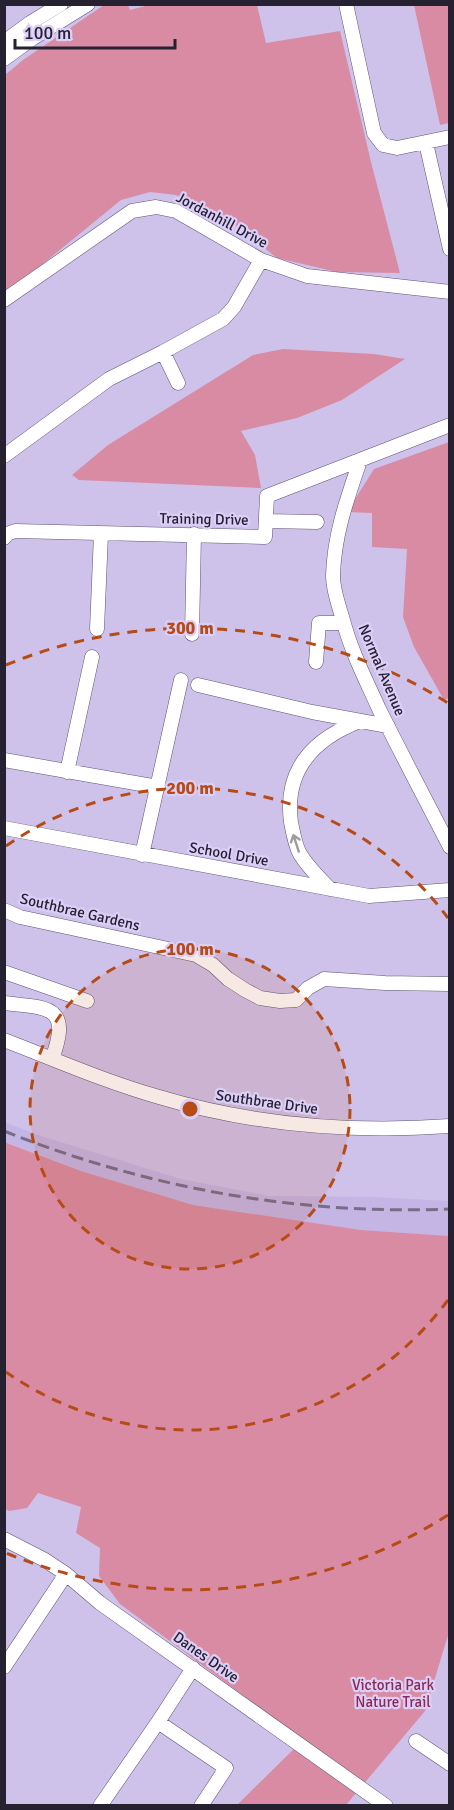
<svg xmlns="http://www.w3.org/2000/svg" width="454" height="1810" font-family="Signika,sans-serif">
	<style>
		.built { fill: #c4b5e5 }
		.green { fill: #d98ba4 }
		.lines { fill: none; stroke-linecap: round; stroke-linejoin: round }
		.minor-casing { stroke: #5e5376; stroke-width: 15 }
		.minor { stroke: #fff; stroke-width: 14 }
		.rail { stroke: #766e89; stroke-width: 3; stroke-dasharray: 12 6; stroke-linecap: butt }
		.oneway { stroke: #9d9ba2 }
		.ring { fill: none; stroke: #b74b15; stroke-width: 3; stroke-dasharray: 10 8 }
		.labels { text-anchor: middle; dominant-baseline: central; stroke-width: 4.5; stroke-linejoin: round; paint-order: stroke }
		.street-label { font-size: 15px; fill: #252130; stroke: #dbcff8 }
		.park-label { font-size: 15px; fill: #8c2852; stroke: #dbcff8 }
		.centre { fill: #b74b15; stroke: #dbcff8; stroke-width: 3 }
		.ring-label { font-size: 18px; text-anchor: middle; font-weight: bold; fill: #b74b15; stroke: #dbcff8; stroke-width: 4.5; stroke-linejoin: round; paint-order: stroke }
	</style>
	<rect width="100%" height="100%" fill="#cec2eb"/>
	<!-- built -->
	<path class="built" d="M 4,1122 L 41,1136 L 181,1179 L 269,1196 L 375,1197 L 449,1201 L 449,1236 L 361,1230 L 193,1205 L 81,1171 L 5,1142 Z"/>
	<!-- green -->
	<path class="green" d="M 153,4 L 257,5 L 266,43 L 340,31 L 371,162 L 400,273 L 337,272 L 277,258 L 225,217 L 176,195 L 150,192 L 121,200 L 6,294 L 5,75 L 23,60 L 104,5 L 128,5 L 130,10 Z
		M 414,5 L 449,5 L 449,123 L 440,125 Z
		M 283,349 L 374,354 L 405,359 L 342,400 L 297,418 L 241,431 L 255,455 L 261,488 L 79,480 L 72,475 L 108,445 L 253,355 Z
		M 449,442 L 449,698 L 444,700 L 414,647 L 403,617 L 407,549 L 372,547 L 372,513 L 347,512 L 374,469 Z
		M 4,1142 L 81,1171 L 193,1205 L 361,1230 L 449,1236 L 449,1632 L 425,1711 L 346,1805 L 237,1805 L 303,1740 L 120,1604 L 99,1576 L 100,1548 L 76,1533 L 81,1507 L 38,1493 L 27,1508 L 9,1511 L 5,1509 Z"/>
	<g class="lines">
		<defs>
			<path id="minor" d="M 346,4 L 374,133 L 383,145 L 397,148 L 450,137
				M 4,42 L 30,23 L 61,4
				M 4,59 L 33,38 L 88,4
				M 426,143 L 450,249
				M 4,300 L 132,211 L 156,207 L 176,211 L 261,260 L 307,276 L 450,292
				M 163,352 L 178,383
				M 4,456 L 109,379 L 163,352 L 223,319 L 234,307 L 261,260
				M 360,461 C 347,499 334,535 333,576 C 333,591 339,606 343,620 C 351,651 366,680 379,709 C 402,755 426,801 450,847
				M 266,521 L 317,522
				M 4,538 L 7,534 L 15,531 L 265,537 L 267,496 L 450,425
				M 97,629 L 101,534
				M 192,634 L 194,534
				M 316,662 L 319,623 L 344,623
				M 198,685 L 312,712 L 388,726
				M 4,760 L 158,787
				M 67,772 L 92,657
				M 4,828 L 369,896 L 450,890
				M 142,855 L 181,680
				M 330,889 C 319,878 308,867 300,854 C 295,845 293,833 291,822 C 284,770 313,739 360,721
				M 4,910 L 20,917 L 196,955 L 213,965 L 228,979 L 245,990 L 260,998 L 280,1001 L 296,1000 L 308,988 L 324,979 L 385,983 L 450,984
				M 4,972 L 87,1001
				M 4,1003 C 48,1008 72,1005 52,1059
				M 4,1040 C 56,1060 106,1082 159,1097 C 253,1125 352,1133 450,1126
				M 4,1539 L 45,1560 L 66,1574 L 100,1603 L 386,1806
				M 4,1667 L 66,1574
				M 158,1722 L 226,1768 L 201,1806
				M 416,1741 L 450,1764
				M 100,1806 L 158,1722 L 193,1668"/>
		</defs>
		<!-- minor casing -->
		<use href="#minor" class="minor-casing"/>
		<!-- minor -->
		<use href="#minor" class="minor"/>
		<!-- rail -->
		<path class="rail" d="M 4,1131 C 147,1188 296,1215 450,1209"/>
	</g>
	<!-- one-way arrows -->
	<defs><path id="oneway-shaft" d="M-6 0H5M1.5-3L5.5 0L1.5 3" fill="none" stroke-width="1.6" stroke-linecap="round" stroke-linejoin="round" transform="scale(1.5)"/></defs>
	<use class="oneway" href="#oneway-shaft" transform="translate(296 843) rotate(-108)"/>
	<!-- distance rings -->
	<circle cx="190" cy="1109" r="160" fill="#b74b15" fill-opacity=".12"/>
	<g class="ring">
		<circle cx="190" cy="1109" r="160"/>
		<path d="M448 1300A321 321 0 0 1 6 1372M6 846A321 321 0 0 1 448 918"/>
		<path d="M448 1515A481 481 0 0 1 6 1553M6 665A481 481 0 0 1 448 703"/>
	</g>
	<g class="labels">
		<!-- street labels -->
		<g class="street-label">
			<text transform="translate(222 220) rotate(28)">Jordanhill Drive</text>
			<text transform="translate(204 519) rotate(1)">Training Drive</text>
			<text transform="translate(382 670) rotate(67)">Normal Avenue</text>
			<text transform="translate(229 854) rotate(10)">School Drive</text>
			<text transform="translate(80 912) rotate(13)">Southbrae Gardens</text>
			<text transform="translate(267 1102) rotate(8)">Southbrae Drive</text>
			<text transform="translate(206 1657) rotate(35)">Danes Drive</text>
		</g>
		<!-- park labels -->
		<g class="park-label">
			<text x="393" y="1685">Victoria Park<tspan x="393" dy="17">Nature Trail</tspan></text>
		</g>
	</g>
	<circle cx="190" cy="1109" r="9" class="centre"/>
	<g class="ring-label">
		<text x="190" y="634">300 m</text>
		<text x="190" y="794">200 m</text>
		<text x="190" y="955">100 m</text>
	</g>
	<!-- border -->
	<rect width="454" height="1810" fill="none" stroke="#252130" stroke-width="12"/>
	<!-- scale -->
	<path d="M15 39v9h160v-9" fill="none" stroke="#252130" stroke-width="3"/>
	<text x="24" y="39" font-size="18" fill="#252130" stroke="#dbcff8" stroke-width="4.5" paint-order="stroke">100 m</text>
</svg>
